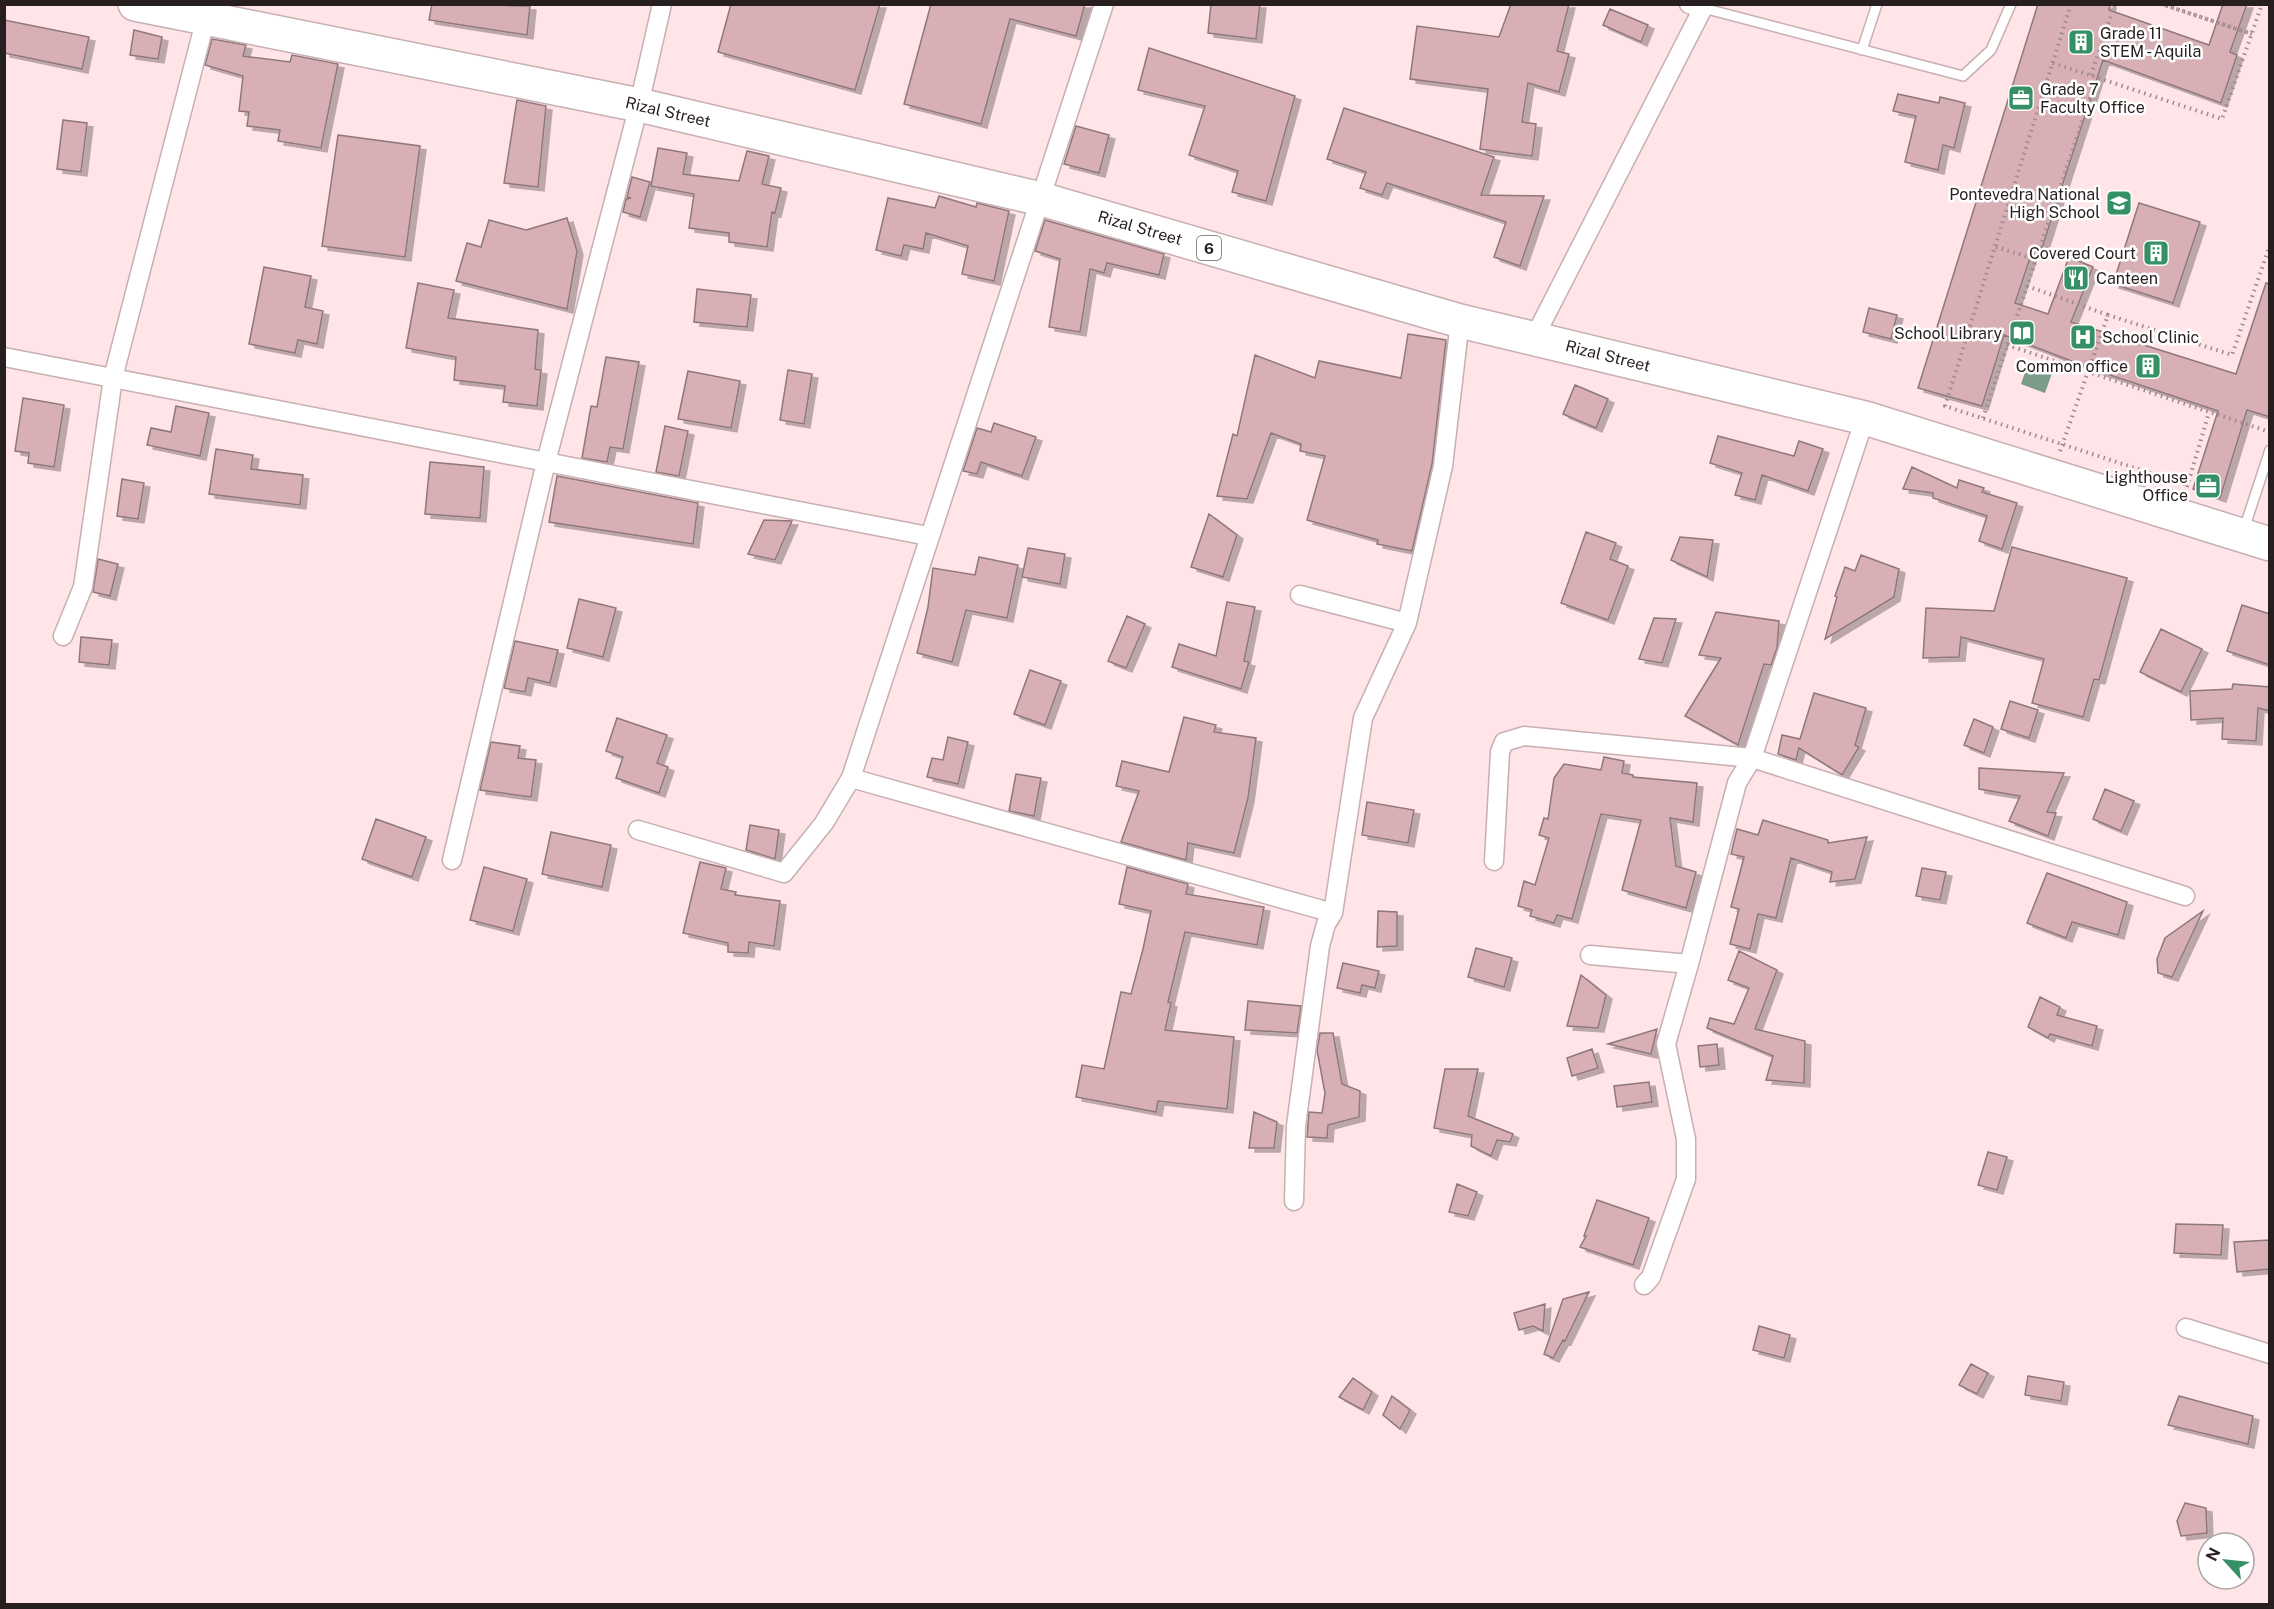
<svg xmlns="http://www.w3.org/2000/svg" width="2274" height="1609" font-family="'Public Sans',sans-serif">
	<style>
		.water { fill: #7b9c88 }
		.building { fill: #d7afb5; stroke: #8f787b; stroke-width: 1.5; filter: url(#shadow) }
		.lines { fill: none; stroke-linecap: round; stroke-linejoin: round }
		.lane-casing { stroke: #c7afb2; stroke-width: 12 }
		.street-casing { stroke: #c7afb2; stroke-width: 21 }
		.highway-casing { stroke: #c7afb2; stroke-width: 36 }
		.path { stroke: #9d8a8d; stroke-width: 4; stroke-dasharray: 1.5 4.5; stroke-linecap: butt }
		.lane { stroke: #fff; stroke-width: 9 }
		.street { stroke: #fff; stroke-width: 18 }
		.highway { stroke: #fff; stroke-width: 33 }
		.labels { text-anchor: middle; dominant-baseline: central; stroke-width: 5; stroke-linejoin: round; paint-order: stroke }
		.shield { fill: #fff; stroke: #686262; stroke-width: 1.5 }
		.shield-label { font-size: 15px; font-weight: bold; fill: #271e1f }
		.poi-label { font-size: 16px; fill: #271e1f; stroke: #fff; text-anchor: end }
		.street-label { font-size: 16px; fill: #271e1f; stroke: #fff }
	</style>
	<defs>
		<filter id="shadow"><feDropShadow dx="6" dy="4" stdDeviation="0" flood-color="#0004"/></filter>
	</defs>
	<rect width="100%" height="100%" fill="#ffe4e8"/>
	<!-- water -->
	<path class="water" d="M 2028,364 L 2052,373 L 2045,393 L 2021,384 Z"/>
	<!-- building -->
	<path class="building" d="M 432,4 L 530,6 L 527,35 L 429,20 Z
		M 731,4 L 880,4 L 855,90 L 718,52 Z
		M 931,4 L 1085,4 L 1076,36 L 1010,19 L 981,124 L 904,104 Z
		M 1211,4 L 1260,4 L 1256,39 L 1208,33 Z
		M 1511,4 L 1569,4 L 1557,51 L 1569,54 L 1559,92 L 1528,83 L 1522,122 L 1536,124 L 1532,156 L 1480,149 L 1488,89 L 1410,79 L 1417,26 L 1499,37 Z
		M 2038,4 L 2110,4 L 2109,10 L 2209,45 L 2223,4 L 2247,4 L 2230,52 L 2237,55 L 2221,103 L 2103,60 L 2042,248 L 2034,246 L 2015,303 L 2048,314 L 2069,257 L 2093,267 L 2071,322 L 2236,374 L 2266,283 L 2270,284 L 2270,417 L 2247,410 L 2220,498 L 2193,489 L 2218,411 L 2092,369 L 2004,335 L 1982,406 L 1918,388 Z
		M 1610,9 L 1648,25 L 1641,42 L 1603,25 Z
		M 4,20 L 89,37 L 82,69 L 4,53 Z
		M 134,30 L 162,37 L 158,59 L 130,55 Z
		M 212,39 L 246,45 L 243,56 L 290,62 L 292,55 L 338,64 L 321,148 L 278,141 L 280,130 L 247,126 L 249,112 L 239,111 L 243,76 L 205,65 Z
		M 1149,48 L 1295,96 L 1266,201 L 1232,192 L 1238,171 L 1189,155 L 1205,106 L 1138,90 Z
		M 1898,94 L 1939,103 L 1940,97 L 1965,103 L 1954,148 L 1943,145 L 1938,170 L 1905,162 L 1916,116 L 1893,111 Z
		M 517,100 L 546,106 L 538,187 L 504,183 Z
		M 1344,108 L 1494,157 L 1481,195 L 1544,196 L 1520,266 L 1494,257 L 1506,222 L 1387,183 L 1382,195 L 1360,188 L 1366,172 L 1327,159 Z
		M 63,120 L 87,123 L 81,172 L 57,169 Z
		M 1076,126 L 1109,135 L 1099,173 L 1064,164 Z
		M 338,135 L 420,146 L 405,257 L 322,246 Z
		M 658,148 L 687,153 L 683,174 L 739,181 L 747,151 L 769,156 L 762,184 L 781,188 L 775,213 L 772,212 L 767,247 L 729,242 L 729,233 L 689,228 L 694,194 L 651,186 Z
		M 632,177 L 650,182 L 640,217 L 623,212 L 626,199 L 631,198 L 627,197 Z
		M 939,196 L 976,207 L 977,203 L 1009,211 L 994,281 L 962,274 L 968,246 L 926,233 L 923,249 L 904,245 L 901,256 L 876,250 L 888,198 L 935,208 Z
		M 2139,203 L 2200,222 L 2173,303 L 2113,284 Z
		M 567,218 L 577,251 L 567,309 L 456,281 L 467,243 L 481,247 L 489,220 L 526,230 Z
		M 1045,220 L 1164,254 L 1159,275 L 1107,263 L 1104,273 L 1090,269 L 1080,332 L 1049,327 L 1060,259 L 1035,251 Z
		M 264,267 L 311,276 L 305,307 L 323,311 L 317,344 L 298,340 L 295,353 L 249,344 Z
		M 418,283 L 454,290 L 448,318 L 538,330 L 535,369 L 541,370 L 537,406 L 503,402 L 505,386 L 454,380 L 456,357 L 406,348 Z
		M 697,289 L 751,295 L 747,327 L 694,322 Z
		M 1869,308 L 1897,315 L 1891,339 L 1863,332 Z
		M 1408,334 L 1446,340 L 1432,464 L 1412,551 L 1377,544 L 1378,540 L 1307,520 L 1325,456 L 1300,451 L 1301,444 L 1271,433 L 1247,499 L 1217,496 L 1233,434 L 1237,436 L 1255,355 L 1315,378 L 1319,361 L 1401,378 Z
		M 606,357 L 639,362 L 623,449 L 610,447 L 607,462 L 582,458 L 591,406 L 597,407 Z
		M 788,370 L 812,374 L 804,424 L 780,420 Z
		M 688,371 L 740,381 L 731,428 L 678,419 Z
		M 1575,385 L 1608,399 L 1596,428 L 1563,414 Z
		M 23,398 L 64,405 L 54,467 L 28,463 L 29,453 L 15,451 Z
		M 176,406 L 209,413 L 200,456 L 147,445 L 151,428 L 171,432 Z
		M 994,423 L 1036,437 L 1022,476 L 981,462 L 977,474 L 963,471 L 977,428 L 991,432 Z
		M 665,426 L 688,431 L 679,476 L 656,472 Z
		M 1718,436 L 1794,456 L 1799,441 L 1823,449 L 1808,491 L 1762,475 L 1755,500 L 1735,495 L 1742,473 L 1710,463 Z
		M 216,449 L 253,455 L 251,469 L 303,475 L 300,505 L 209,494 Z
		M 430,462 L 484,467 L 480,518 L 425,514 Z
		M 1912,467 L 1957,488 L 1959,480 L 1984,488 L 1982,492 L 2017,503 L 2002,549 L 1979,541 L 1987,516 L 1933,498 L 1933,493 L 1903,489 Z
		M 557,476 L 698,503 L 693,544 L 549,522 Z
		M 122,479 L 144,483 L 138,519 L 117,516 Z
		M 1209,514 L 1237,535 L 1223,577 L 1191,567 Z
		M 764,520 L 792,521 L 775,560 L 748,554 Z
		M 1586,532 L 1616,543 L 1610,559 L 1628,566 L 1608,620 L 1561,603 Z
		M 1680,537 L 1713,540 L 1707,577 L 1671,560 Z
		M 2012,547 L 2127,578 L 2099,680 L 2094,679 L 2083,717 L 2032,703 L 2044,659 L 1961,637 L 1959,657 L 1923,658 L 1926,608 L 1994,611 Z
		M 1028,548 L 1065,554 L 1060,584 L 1022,577 Z
		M 1861,555 L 1899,569 L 1894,597 L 1825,639 L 1837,597 L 1835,596 L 1845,567 L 1855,571 Z
		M 979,557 L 1018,565 L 1007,618 L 966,610 L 952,662 L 917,653 L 928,607 L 933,568 L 975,575 Z
		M 98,559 L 118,564 L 110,596 L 93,592 Z
		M 579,599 L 616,608 L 603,657 L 567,648 Z
		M 1227,602 L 1255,607 L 1244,661 L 1249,662 L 1241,689 L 1172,667 L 1179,644 L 1216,656 Z
		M 2242,605 L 2270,614 L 2270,665 L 2227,651 Z
		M 1716,612 L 1779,621 L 1777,648 L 1771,665 L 1764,664 L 1738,745 L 1685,716 L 1721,658 L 1699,655 Z
		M 1127,616 L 1145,624 L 1126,668 L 1108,661 Z
		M 1654,618 L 1676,619 L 1662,663 L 1639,659 Z
		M 2161,629 L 2202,649 L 2181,692 L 2140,672 Z
		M 81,637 L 112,640 L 109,665 L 79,662 Z
		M 515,641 L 558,650 L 550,683 L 528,678 L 525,692 L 504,688 Z
		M 1030,670 L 1061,681 L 1045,725 L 1014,714 Z
		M 2233,684 L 2270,687 L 2270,711 L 2258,708 L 2256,741 L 2222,739 L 2223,718 L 2191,720 L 2190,691 L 2232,689 Z
		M 1814,693 L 1866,708 L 1855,745 L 1859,747 L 1842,775 L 1799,748 L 1796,760 L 1778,754 L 1782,735 L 1800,739 Z
		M 2010,701 L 2038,710 L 2029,738 L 2001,729 Z
		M 1184,717 L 1216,725 L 1214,732 L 1256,738 L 1248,798 L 1234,853 L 1188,843 L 1186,860 L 1121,842 L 1139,791 L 1116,786 L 1122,761 L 1169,772 Z
		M 617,718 L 667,735 L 657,763 L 668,767 L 659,793 L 616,778 L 623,757 L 606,751 Z
		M 1974,719 L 1993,727 L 1984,753 L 1964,745 Z
		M 948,737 L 968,742 L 958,784 L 927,777 L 932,758 L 943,760 Z
		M 491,742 L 520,746 L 518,758 L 536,760 L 531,797 L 480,790 Z
		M 1604,757 L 1624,761 L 1622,773 L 1633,775 L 1633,777 L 1697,783 L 1693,822 L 1670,818 L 1676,866 L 1696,872 L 1686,908 L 1622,890 L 1641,820 L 1601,814 L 1572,919 L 1557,915 L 1554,923 L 1530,916 L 1532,910 L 1518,906 L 1524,881 L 1535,885 L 1549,838 L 1539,835 L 1544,818 L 1548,819 L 1554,778 L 1564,764 L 1601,770 Z
		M 1979,768 L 2064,773 L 2047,812 L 2056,813 L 2048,836 L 2009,821 L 2020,796 L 1979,789 Z
		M 1016,774 L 1041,778 L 1034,816 L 1009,811 Z
		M 2105,789 L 2134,801 L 2121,831 L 2093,819 Z
		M 1367,802 L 1414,810 L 1408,843 L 1362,835 Z
		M 376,819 L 426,837 L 412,877 L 362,859 Z
		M 1763,820 L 1828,840 L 1828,843 L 1867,837 L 1855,879 L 1830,882 L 1832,872 L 1791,858 L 1776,918 L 1758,914 L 1750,949 L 1730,944 L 1739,909 L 1731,907 L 1744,857 L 1731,854 L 1737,829 L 1758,835 Z
		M 750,825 L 779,830 L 775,859 L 746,850 Z
		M 551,832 L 611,845 L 602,887 L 542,874 Z
		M 700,862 L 726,868 L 721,889 L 736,892 L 735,895 L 780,901 L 774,946 L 749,942 L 748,953 L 728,952 L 728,943 L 683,933 Z
		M 484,867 L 527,879 L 513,931 L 470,920 Z
		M 1127,867 L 1188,884 L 1186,894 L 1264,907 L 1257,945 L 1185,932 L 1168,1002 L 1171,1003 L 1165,1030 L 1234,1037 L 1227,1109 L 1158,1101 L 1156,1112 L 1076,1097 L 1082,1065 L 1104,1069 L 1121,992 L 1131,994 L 1143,949 L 1151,911 L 1119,904 Z
		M 1922,868 L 1946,872 L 1940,900 L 1916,896 Z
		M 2047,873 L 2127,902 L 2118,935 L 2072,922 L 2066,938 L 2027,923 Z
		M 1378,911 L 1397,912 L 1397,946 L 1377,947 Z
		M 2203,911 L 2172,977 L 2158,973 L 2157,959 L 2165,938 Z
		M 1476,948 L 1512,958 L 1504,987 L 1468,977 Z
		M 1739,951 L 1777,970 L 1755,1029 L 1805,1041 L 1804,1083 L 1766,1080 L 1773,1056 L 1707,1028 L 1710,1018 L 1734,1024 L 1749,988 L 1728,980 Z
		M 1343,963 L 1379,971 L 1375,988 L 1362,985 L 1360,993 L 1337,988 Z
		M 1581,975 L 1606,995 L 1598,1028 L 1567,1026 Z
		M 2040,997 L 2060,1007 L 2057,1015 L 2097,1026 L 2092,1046 L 2050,1034 L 2048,1038 L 2028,1027 Z
		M 1248,1001 L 1301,1006 L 1297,1033 L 1245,1030 Z
		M 1657,1029 L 1651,1054 L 1608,1044 Z
		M 1320,1033 L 1333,1033 L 1342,1084 L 1360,1091 L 1359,1117 L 1328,1125 L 1327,1138 L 1307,1137 L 1309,1112 L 1322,1113 L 1325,1093 L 1317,1050 Z
		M 1717,1044 L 1719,1065 L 1700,1067 L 1698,1046 Z
		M 1592,1049 L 1598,1068 L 1572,1076 L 1567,1058 Z
		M 1445,1069 L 1478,1069 L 1468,1116 L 1513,1134 L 1510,1142 L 1497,1140 L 1491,1156 L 1471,1146 L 1472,1135 L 1434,1128 Z
		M 1649,1082 L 1652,1102 L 1617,1107 L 1614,1086 Z
		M 1254,1112 L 1277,1122 L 1274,1148 L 1249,1148 Z
		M 1988,1152 L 2007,1157 L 1997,1190 L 1978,1185 Z
		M 1457,1184 L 1477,1192 L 1468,1216 L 1449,1212 Z
		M 1597,1200 L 1649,1218 L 1633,1265 L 1580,1247 L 1586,1236 L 1584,1236 Z
		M 2176,1224 L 2223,1225 L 2221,1255 L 2174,1253 Z
		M 2270,1240 L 2270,1269 L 2237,1272 L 2234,1242 Z
		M 1589,1292 L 1565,1341 L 1563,1340 L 1553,1358 L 1544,1354 L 1563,1299 Z
		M 1545,1304 L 1543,1331 L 1533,1326 L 1519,1330 L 1514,1313 Z
		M 1759,1326 L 1790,1335 L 1784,1358 L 1753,1350 Z
		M 1971,1364 L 1988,1373 L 1977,1394 L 1959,1385 Z
		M 2028,1376 L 2064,1382 L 2061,1401 L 2025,1395 Z
		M 1353,1378 L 1372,1392 L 1363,1410 L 1339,1397 Z
		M 1392,1396 L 1410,1410 L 1400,1429 L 1383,1415 Z
		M 2179,1396 L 2253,1416 L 2248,1444 L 2168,1425 Z
		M 2185,1503 L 2206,1508 L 2207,1533 L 2181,1536 L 2177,1521 Z"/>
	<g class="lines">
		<defs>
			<path id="lane" d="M 1703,8 L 1963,76 L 1991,50 L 2011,4
				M 1862,50 L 1877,4
				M 2244,529 L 2270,450"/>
			<path id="street" d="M 1534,338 L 1703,8 L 1689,4
				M 4,357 L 928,536
				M 1300,595 L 1407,623
				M 63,636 L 83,587 L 113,378 L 208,10
				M 851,778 L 1333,913
				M 638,830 L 784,873 L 824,823 L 851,778 L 1104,4
				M 452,860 L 546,462 L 639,105 L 662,4
				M 1494,861 L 1500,752 L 1504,742 L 1524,736 L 1752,758 L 2185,896
				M 1590,955 L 1689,964 L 1737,783 L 1752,758 L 1865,418
				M 1294,1201 L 1296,1126 L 1320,946 L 1326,924 L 1333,913 L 1363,718 L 1407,623 L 1443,466 L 1460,321
				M 1644,1285 L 1651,1277 L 1686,1179 L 1686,1139 L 1666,1044 L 1689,964
				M 2186,1328 L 2270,1354"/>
			<path id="highway" d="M 135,4 L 639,105 L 1041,199 L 1460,321 L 1865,418 L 2270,544"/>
		</defs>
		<!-- lane casing -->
		<use href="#lane" class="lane-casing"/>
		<!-- street casing -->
		<use href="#street" class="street-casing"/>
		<!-- highway casing -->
		<use href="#highway" class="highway-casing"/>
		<!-- path -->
		<path class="path" d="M 2071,4 L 1945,406 L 2187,485
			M 2161,4 L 2252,34 L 2162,4
			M 2053,63 L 2222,119 L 2262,4
			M 2091,75 L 2115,4
			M 1996,247 L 2038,260
			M 2027,286 L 2108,315
			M 2007,345 L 2270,432
			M 1983,418 L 2097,77
			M 2060,451 L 2108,315 L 2232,355 L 2270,245
			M 2187,487 L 2209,412"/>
		<!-- lane -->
		<use href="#lane" class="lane"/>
		<!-- street -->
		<use href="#street" class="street"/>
		<!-- highway -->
		<use href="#highway" class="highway"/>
	</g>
	<!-- icons -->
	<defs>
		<symbol id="building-square" viewBox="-11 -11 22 22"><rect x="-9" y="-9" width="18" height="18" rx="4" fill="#369065" stroke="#fff"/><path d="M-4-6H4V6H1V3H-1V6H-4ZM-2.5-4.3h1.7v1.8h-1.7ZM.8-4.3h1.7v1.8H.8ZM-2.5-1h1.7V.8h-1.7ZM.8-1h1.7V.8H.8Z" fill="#fff"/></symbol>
		<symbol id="office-square" viewBox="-11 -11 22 22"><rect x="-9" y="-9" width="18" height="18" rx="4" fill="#369065" stroke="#fff"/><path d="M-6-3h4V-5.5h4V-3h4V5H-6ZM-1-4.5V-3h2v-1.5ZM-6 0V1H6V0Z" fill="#fff"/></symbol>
		<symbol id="school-square" viewBox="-11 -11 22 22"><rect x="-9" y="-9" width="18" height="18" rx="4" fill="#369065" stroke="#fff"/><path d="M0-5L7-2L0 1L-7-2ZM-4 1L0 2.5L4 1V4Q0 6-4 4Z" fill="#fff"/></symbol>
		<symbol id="restaurant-square" viewBox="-11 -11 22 22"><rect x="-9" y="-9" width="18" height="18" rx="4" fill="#369065" stroke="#fff"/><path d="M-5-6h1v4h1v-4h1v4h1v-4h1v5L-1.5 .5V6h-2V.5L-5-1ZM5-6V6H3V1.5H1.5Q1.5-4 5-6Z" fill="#fff"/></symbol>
		<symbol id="library-square" viewBox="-11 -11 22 22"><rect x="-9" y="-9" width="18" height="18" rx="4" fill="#369065" stroke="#fff"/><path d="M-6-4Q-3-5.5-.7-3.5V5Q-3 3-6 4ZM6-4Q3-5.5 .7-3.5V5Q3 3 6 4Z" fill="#fff"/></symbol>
		<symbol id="hospital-square" viewBox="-11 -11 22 22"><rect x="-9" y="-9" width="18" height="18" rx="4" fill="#369065" stroke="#fff"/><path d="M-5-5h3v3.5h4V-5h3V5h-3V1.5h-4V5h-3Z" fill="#fff"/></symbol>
	</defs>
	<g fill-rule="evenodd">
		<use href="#building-square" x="2066" y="27" width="30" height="30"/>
		<use href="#office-square" x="2006" y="83" width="30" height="30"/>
		<use href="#school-square" x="2104" y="188" width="30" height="30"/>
		<use href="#building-square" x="2141" y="238" width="30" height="30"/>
		<use href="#restaurant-square" x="2061" y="263" width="30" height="30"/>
		<use href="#library-square" x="2007" y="318" width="30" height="30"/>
		<use href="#hospital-square" x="2068" y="322" width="30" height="30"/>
		<use href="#building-square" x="2133" y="351" width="30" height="30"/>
		<use href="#office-square" x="2193" y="471" width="30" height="30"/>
	</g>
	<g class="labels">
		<!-- shield labels -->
		<rect class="shield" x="1197" y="236" width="24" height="24" rx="4.5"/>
		<g class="shield-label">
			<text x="1209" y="248">6</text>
		</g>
		<!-- poi labels -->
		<g class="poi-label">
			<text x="2100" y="33" text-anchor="start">Grade 11<tspan x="2100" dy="18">STEM - Aquila</tspan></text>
			<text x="2040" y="89" text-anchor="start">Grade 7<tspan x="2040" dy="18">Faculty Office</tspan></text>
			<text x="2100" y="194">Pontevedra National<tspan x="2100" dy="18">High School</tspan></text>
			<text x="2136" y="253">Covered Court</text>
			<text x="2096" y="278" text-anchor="start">Canteen</text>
			<text x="2002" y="333">School Library</text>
			<text x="2102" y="337" text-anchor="start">School Clinic</text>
			<text x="2128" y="366">Common office</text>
			<text x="2188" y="477">Lighthouse<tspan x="2188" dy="18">Office</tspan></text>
		</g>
		<!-- street labels -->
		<g class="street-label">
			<text transform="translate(668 112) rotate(13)">Rizal Street</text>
			<text transform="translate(1140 228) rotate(16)">Rizal Street</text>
			<text transform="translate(1608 356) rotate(14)">Rizal Street</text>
		</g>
	</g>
	<!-- border -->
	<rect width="2274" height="1609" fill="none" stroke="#271e1f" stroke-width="12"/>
	<!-- north arrow -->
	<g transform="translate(2226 1561) rotate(297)"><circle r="28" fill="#ffffff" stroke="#a9a5a5" stroke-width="1.5"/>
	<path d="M0-4.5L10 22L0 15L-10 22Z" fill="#369065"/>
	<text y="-9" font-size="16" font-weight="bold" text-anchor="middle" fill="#271e1f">N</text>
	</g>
</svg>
